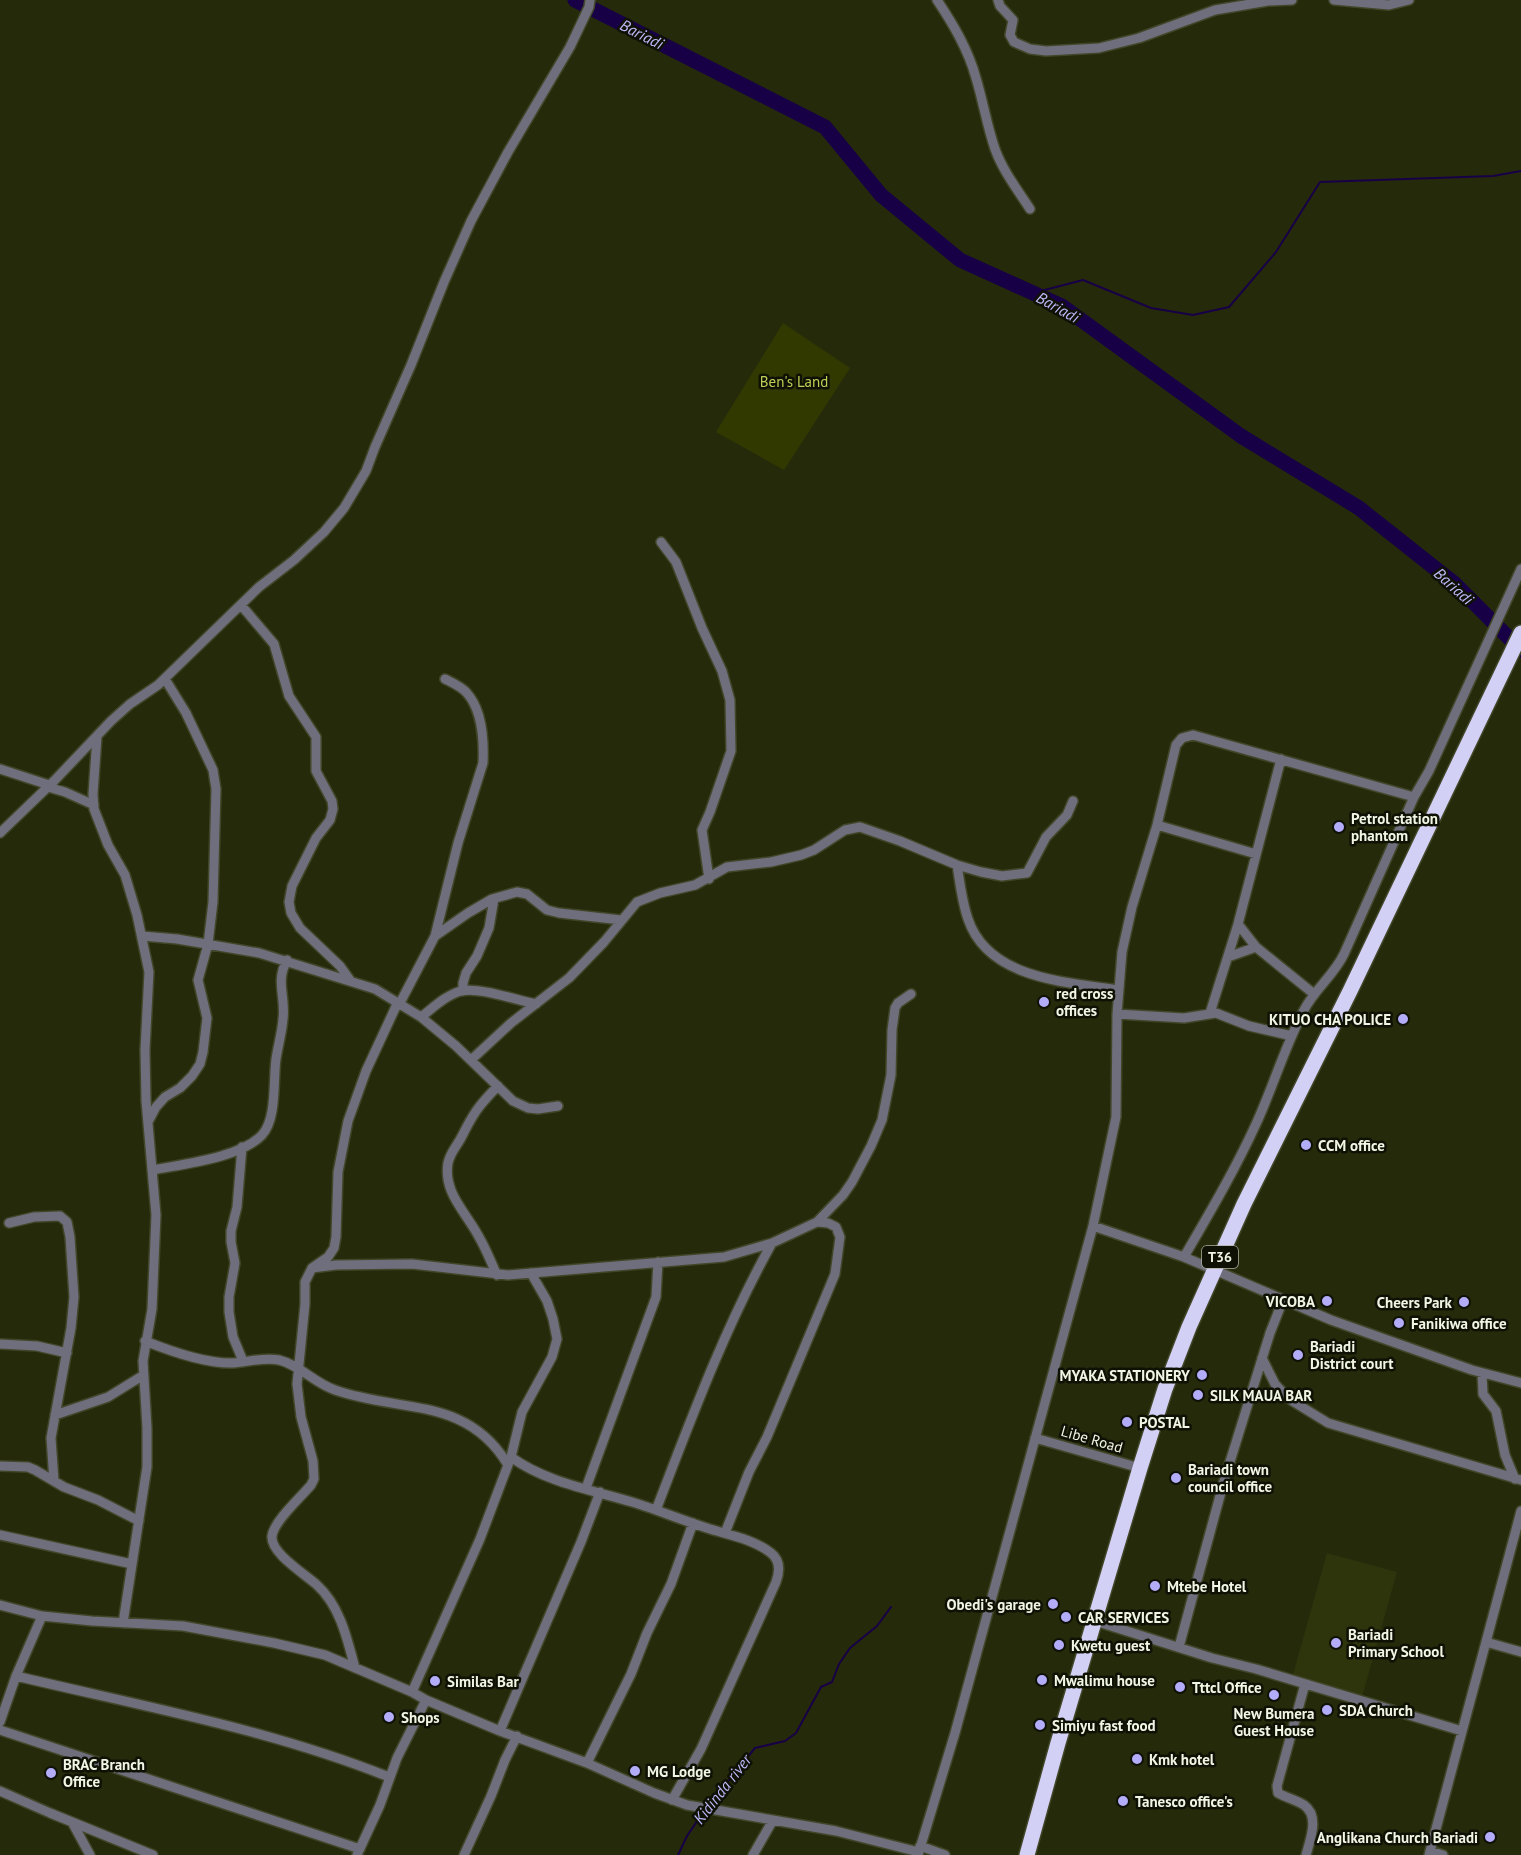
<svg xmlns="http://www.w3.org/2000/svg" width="1521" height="1855" font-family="'PT Sans',sans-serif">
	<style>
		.built { fill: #2e340c }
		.green { fill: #323900 }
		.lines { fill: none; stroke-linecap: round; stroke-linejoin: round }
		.stream { stroke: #180047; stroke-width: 2 }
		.river { stroke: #180047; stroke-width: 15 }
		.minor-casing { stroke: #424629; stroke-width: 12 }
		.highway-casing { stroke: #424629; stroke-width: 18 }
		.minor { stroke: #6e6e7c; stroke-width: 9 }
		.highway { stroke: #d2d1f5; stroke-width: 15 }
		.poi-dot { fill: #b3adf9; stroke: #0f1105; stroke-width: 2 }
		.labels { text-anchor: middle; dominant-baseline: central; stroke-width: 5; stroke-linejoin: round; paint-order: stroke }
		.shield { fill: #0f1105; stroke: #adb1a0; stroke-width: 1.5 }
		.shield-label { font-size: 14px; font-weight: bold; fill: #f1f5e3 }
		.park-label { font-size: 15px; fill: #bed055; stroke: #0f1105 }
		.poi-label { font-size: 15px; font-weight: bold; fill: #f1f5e3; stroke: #0f1105; text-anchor: start }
		.street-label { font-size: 15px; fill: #f1f5e3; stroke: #0f1105 }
		.water-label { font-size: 16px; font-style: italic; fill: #bebafa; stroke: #0f1105 }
	</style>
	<rect width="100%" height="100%" fill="#252a0b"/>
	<!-- built -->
	<path class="built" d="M 1327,1553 L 1397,1572 L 1362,1697 L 1292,1678 Z"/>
	<!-- green -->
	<path class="green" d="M 783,323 L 850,368 L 784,470 L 716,432 Z"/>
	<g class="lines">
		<!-- stream -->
		<path class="stream" d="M 1033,293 L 1083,280 L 1151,308 L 1193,315 L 1229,307 L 1276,252 L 1320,182 L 1493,176 L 1521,171
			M 707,1807 L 755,1748 L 785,1741 L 796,1733 L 821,1687 L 832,1682 L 839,1664 L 850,1648 L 877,1626 L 891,1607
			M 678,1855 L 687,1836 L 704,1811"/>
		<!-- river -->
		<path class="river" d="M 575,0 L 825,127 L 881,195 L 960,260 L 1062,306 L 1241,436 L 1359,508 L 1455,584 L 1521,650"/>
		<defs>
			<path id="minor" d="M 937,0 C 953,24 968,49 976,78 C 983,101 987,126 995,149 C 1003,171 1017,189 1030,209
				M 998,0 L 1000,6 L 1013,20 L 1010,35 L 1014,42 L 1030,49 L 1046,51 L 1099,48 L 1139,38 L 1215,10 L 1268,1 L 1292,0
				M 1334,0 L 1389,5 L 1409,0
				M 661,542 L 676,562 L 702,628 L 722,671 L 730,700 L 731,751 L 710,812 L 702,830 L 709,879
				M 241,605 L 274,644 L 289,696 L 316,737 L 316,771 L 332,801 L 333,809 L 330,820 L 316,838 L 292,886 L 289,902 L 291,913 L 300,928 L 340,966 L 350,980
				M 97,737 L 93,794 L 94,809 L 108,845 L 125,875 L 137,915 L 149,972 L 145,1050 L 146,1101 L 156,1215 L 152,1309 L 143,1361 L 147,1428 L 147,1467 L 123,1623
				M 0,769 L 49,785
				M 48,787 L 65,792 L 94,805
				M 1157,825 L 1256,854
				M 0,833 L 54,781 L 111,721 L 130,704 L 158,685 L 259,587 L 294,560 L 324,532 L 344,508 L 366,471 L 375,447 L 411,365 L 444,282 L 471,221 L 508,152 L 570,47 L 589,7 L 590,0
				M 957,865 C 960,883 962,902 968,919 C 988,979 1066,982 1118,990
				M 1238,924 L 1256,947 L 1314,994
				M 142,936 L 177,939 L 259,953 L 375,989 L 421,1017 L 456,1046 L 513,1101 L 528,1108 L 538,1109 L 558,1106
				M 435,936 L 458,843 L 483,763 C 484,741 482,709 466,692 C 460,686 453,683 445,679
				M 1228,957 L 1256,947
				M 463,991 L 463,983 L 466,973 L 477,956 L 489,928 L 494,899
				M 400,1003 L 435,936 L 468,913 L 492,899 L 517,892 L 527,894 L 547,910 L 559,913 L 621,920
				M 1210,1013 L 1238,924 L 1281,759
				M 1117,1014 L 1184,1018 L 1216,1013 L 1249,1026 L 1292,1036
				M 421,1017 C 433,1008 446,995 461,991 C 480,987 516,1000 536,1004
				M 471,1060 L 511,1023 L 569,978 L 604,942 L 637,902 L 660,893 L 695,885 L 727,867 L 771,862 L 801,855 L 814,850 L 845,830 L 860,827 L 900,841 L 957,865 L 981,872 L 1002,876 L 1027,873 L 1046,837 L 1067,815 L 1073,801
				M 148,1122 L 156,1107 L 165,1097 L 180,1088 L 192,1076 L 200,1064 L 203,1052 L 207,1018 L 198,980 L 208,944 L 213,902 L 216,789 L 213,770 L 186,713 L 165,679
				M 242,1147 L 237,1207 L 231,1231 L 231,1242 L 235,1263 L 229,1297 L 229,1312 L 233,1337 L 243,1361
				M 153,1170 C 183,1164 240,1158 262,1135 C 277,1119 273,1081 276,1059 C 278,1046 282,1032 283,1019 C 286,996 275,982 287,960
				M 817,1222 L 843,1195 L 852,1182 L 871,1146 L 882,1120 L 891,1075 L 892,1030 L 895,1008 L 898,1003 L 911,994
				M 9,1223 L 34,1217 L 60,1216 L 67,1222 L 70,1237 L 74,1297 L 71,1328 L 51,1438 L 54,1481
				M 1093,1226 L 1184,1257 L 1331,1320 L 1472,1370 L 1521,1383
				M 1184,1257 C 1209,1214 1235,1170 1256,1124 C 1273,1087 1285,1046 1304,1010 C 1315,989 1334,975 1344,954 L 1414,797 L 1429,771 L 1521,569
				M 312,1268 L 336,1265 L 412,1264 L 508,1275 L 724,1257 L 772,1243 L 817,1222 L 828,1223 L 836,1227 L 840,1237 L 835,1274 L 767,1437 L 749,1472 L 725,1533
				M 497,1275 C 491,1262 486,1249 479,1237 C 466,1212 443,1193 448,1163 C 450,1153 456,1147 461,1138 C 473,1114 478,1106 498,1086
				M 145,1341 C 170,1351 206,1364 233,1363 C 248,1362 264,1357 279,1360 C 300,1365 314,1383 335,1390 C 400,1413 467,1396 508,1465
				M 0,1344 L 37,1346 L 67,1353
				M 1262,1358 L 1275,1384 L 1289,1399 L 1328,1423 L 1521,1480
				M 1482,1373 L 1483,1394 L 1496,1411 L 1505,1455 L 1515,1479
				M 55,1415 L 108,1397 L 142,1376
				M 1035,1438 L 1140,1468
				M 511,1457 C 545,1482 592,1490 632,1502 C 658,1510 684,1521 710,1529 C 730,1535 755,1540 771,1553 C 780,1560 780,1571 776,1582 L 701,1749 L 672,1800
				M 0,1466 L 28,1467 L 35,1470 L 64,1487 L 98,1500 L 139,1521
				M 586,1488 L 656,1297 L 658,1262
				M 656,1510 C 691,1419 725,1327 772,1243
				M 0,1535 L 132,1564
				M 0,1605 L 42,1616 L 92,1621 L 183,1626 L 274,1643 L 325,1655 L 412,1692 L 426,1700 L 500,1731 L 587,1763 L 654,1793 L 687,1805 L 836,1831 L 919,1852
				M 1095,1621 L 1212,1658 L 1256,1669 L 1462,1731
				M 1486,1642 L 1521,1652
				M 1179,1647 L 1224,1481 L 1270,1333 L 1283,1300
				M 355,1668 C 347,1638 340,1606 317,1585 C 305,1574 270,1553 272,1536 C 274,1521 301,1497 311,1485 L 314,1479 L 313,1461 L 301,1417 L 297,1384 L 305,1304 L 305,1282 L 312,1268 L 328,1257 L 334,1248 L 336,1237 L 338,1172 L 348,1121 L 366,1071 L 398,1002
				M 16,1676 C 141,1706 269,1729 389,1777
				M 1305,1684 L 1277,1786 L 1278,1793 C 1287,1798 1296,1800 1304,1805 C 1320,1816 1310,1840 1306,1855
				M 412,1692 L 480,1539 L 511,1457 L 522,1412 L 552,1357 L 557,1339 L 553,1319 L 547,1301 L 531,1273
				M 0,1722 L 16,1676 L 42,1616
				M 0,1730 L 360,1849
				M 500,1731 L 581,1542 L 600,1492
				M 587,1763 L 631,1674 L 647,1633 L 671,1584 L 693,1523
				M 0,1791 L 50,1813 L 153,1855
				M 72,1822 L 90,1855
				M 920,1846 L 945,1855
				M 1430,1851 L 1443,1855
				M 357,1855 L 380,1805 L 397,1758 L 426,1700
				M 464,1855 L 491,1796 L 505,1760 L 517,1736
				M 753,1855 L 773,1820
				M 918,1855 L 955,1733 L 1093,1226 L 1116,1117 L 1117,1014 L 1122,952 L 1132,907 L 1157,825 L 1176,745 L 1182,738 L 1193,735 L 1414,797
				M 1429,1855 L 1521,1511"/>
			<path id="highway" d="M 1027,1855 L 1058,1743 L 1140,1468 L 1165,1389 L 1189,1327 L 1244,1204 L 1350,991 L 1521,633"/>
		</defs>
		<!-- minor casing -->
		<use href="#minor" class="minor-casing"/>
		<!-- highway casing -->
		<use href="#highway" class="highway-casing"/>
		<!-- minor -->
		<use href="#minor" class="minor"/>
		<!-- highway -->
		<use href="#highway" class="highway"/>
	</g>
	<!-- markers -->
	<g class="poi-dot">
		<circle cx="1339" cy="827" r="6"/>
		<circle cx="1044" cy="1002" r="6"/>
		<circle cx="1403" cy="1019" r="6"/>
		<circle cx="1306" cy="1145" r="6"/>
		<circle cx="1327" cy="1301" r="6"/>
		<circle cx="1464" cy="1302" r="6"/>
		<circle cx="1399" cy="1323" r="6"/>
		<circle cx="1298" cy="1355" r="6"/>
		<circle cx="1202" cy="1375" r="6"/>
		<circle cx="1198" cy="1395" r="6"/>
		<circle cx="1127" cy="1422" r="6"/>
		<circle cx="1176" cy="1478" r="6"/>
		<circle cx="1155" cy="1586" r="6"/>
		<circle cx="1053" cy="1604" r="6"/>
		<circle cx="1066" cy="1617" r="6"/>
		<circle cx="1336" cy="1643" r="6"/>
		<circle cx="1059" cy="1645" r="6"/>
		<circle cx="1042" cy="1680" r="6"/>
		<circle cx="435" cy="1681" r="6"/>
		<circle cx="1180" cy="1687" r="6"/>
		<circle cx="1274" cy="1695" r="6"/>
		<circle cx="1327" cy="1710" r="6"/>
		<circle cx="389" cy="1717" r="6"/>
		<circle cx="1040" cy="1725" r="6"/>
		<circle cx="1137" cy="1759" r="6"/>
		<circle cx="635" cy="1771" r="6"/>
		<circle cx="51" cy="1773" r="6"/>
		<circle cx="1123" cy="1801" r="6"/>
		<circle cx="1490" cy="1837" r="6"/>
	</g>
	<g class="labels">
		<!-- shield labels -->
		<rect class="shield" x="1202" y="1246" width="36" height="22" rx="4.5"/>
		<g class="shield-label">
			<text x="1220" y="1257">T36</text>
		</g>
		<!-- park labels -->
		<g class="park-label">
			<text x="794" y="381">Ben's Land</text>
		</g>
		<!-- poi labels -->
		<g class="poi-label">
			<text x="1351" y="818">Petrol station<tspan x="1351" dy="17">phantom</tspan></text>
			<text x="1056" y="993">red cross<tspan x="1056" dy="17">offices</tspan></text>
			<text x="1391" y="1019" text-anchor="end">KITUO CHA POLICE</text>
			<text x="1318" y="1145">CCM office</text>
			<text x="1315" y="1301" text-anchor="end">VICOBA</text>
			<text x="1452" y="1302" text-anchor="end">Cheers Park</text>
			<text x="1411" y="1323">Fanikiwa office</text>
			<text x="1310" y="1346">Bariadi<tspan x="1310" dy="17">District court</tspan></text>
			<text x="1190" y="1375" text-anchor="end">MYAKA STATIONERY</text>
			<text x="1210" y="1395">SILK MAUA BAR</text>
			<text x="1139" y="1422">POSTAL</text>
			<text x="1188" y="1469">Bariadi town<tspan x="1188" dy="17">council office</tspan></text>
			<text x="1167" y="1586">Mtebe Hotel</text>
			<text x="1041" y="1604" text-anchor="end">Obedi's garage</text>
			<text x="1078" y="1617">CAR SERVICES</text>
			<text x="1348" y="1634">Bariadi<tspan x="1348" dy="17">Primary School</tspan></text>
			<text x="1071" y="1645">Kwetu guest</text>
			<text x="1054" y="1680">Mwalimu house</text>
			<text x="447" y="1681">Similas Bar</text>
			<text x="1192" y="1687">Tttcl Office</text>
			<text x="1339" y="1710">SDA Church</text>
			<text x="1274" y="1713" text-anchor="middle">New Bumera<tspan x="1274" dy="17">Guest House</tspan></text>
			<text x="401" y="1717">Shops</text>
			<text x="1052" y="1725">Simiyu fast food</text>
			<text x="1149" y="1759">Kmk hotel</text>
			<text x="63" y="1764">BRAC Branch<tspan x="63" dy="17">Office</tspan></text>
			<text x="647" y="1771">MG Lodge</text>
			<text x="1135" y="1801">Tanesco office's</text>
			<text x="1478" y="1837" text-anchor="end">Anglikana Church Bariadi</text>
		</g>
		<!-- street labels -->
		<g class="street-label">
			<text transform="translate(1092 1439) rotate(16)">Libe Road</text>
		</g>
		<!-- water labels -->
		<g class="water-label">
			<text transform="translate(642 34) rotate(27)">Bariadi</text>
			<text transform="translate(1058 307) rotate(29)">Bariadi</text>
			<text transform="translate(1454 586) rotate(42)">Bariadi</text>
			<text transform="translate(722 1789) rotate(-52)">Kidinda river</text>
		</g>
	</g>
</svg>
